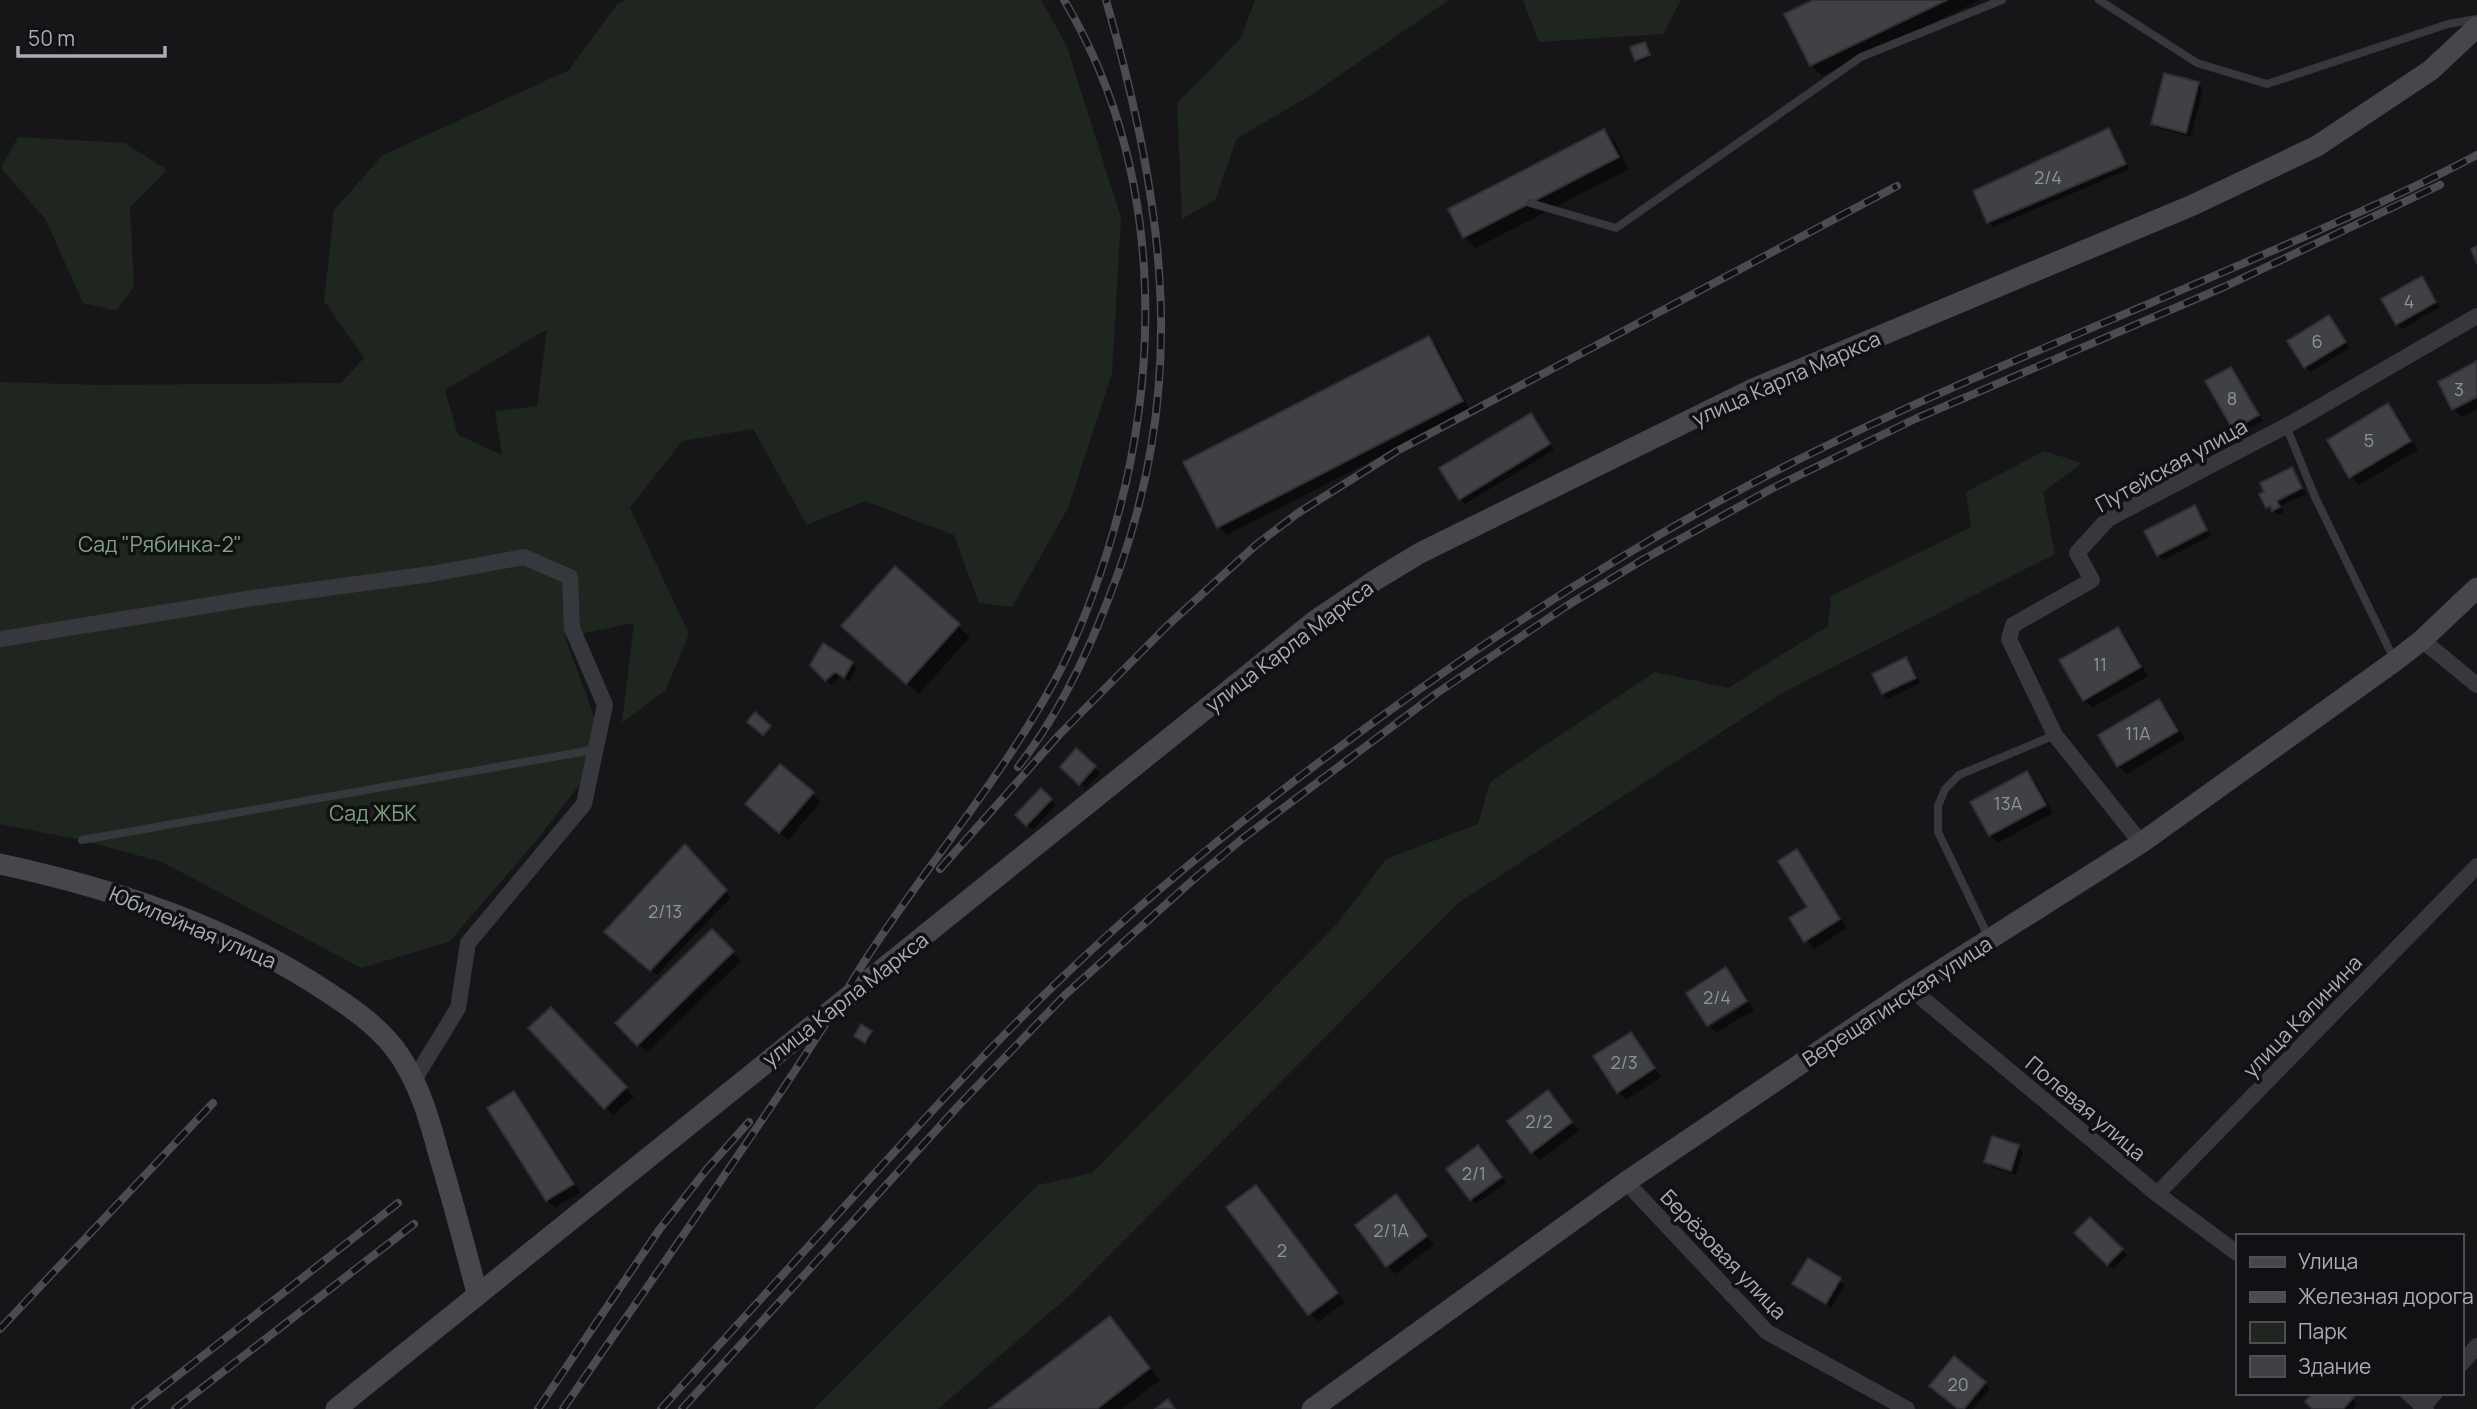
<svg xmlns="http://www.w3.org/2000/svg" width="2477" height="1409" font-family="Manrope,sans-serif">
	<style>
		.green { fill: #1e261f; fill-rule: evenodd }
		.shadow { fill: #0007 }
		.building { fill: #404145; stroke: #303034; stroke-width: 2 }
		.lines { fill: none; stroke-linecap: round; stroke-linejoin: round }
		.lane { stroke: #37383d; stroke-width: 8 }
		.street { stroke: #37383d; stroke-width: 16 }
		.secondary { stroke: #45474d; stroke-width: 21 }
		.rail-casing { stroke: #4a4c52; stroke-width: 8 }
		.rail { stroke: #111113; stroke-width: 5; stroke-dasharray: 16; stroke-linecap: butt }
		.labels { text-anchor: middle; dominant-baseline: central; stroke-width: 7; stroke-linejoin: round; paint-order: stroke }
		.number-label { font-size: 18px; fill: #8e929b }
		.street-label { font-size: 21px; fill: #a8adb8; stroke: #111113 }
		.park-label { font-size: 21px; fill: #7fa381; stroke: #111113 }
	</style>
	<rect width="100%" height="100%" fill="#161618"/>
	<!-- green -->
	<path class="green" d="M 627,0 L 1041,0 L 1066,44 L 1121,218 L 1112,373 L 1068,508 L 1012,607 L 979,603 L 954,535 L 865,501 L 807,525 L 753,429 L 682,441 L 630,508 L 689,634 L 666,690 L 622,723 L 634,623 L 565,637 L 595,719 L 580,784 L 537,840 L 449,942 L 361,968 L 162,862 L 82,840 L 0,824 L 0,382 L 101,385 L 341,383 L 364,358 L 324,301 L 334,210 L 383,155 L 569,70 L 618,3 ZM 547,329 L 537,406 L 495,411 L 502,455 L 458,435 L 445,390 Z
		M 1255,0 L 1449,0 L 1308,97 L 1237,138 L 1215,200 L 1182,219 L 1177,103 L 1241,38 Z
		M 1523,0 L 1681,0 L 1663,34 L 1539,42 Z
		M 18,137 L 125,143 L 167,170 L 130,207 L 134,286 L 117,311 L 83,303 L 46,220 L 1,168 Z
		M 2044,451 L 2082,463 L 2043,492 L 2055,554 L 1782,693 L 1458,903 L 1069,1296 L 938,1409 L 814,1409 L 1038,1185 L 1092,1173 L 1337,924 L 1386,859 L 1478,824 L 1490,782 L 1655,672 L 1728,688 L 1828,626 L 1831,596 L 1971,527 L 1966,492 Z"/>
	<!-- shadow -->
	<path class="shadow" d="M 1817,0 L 1981,0 L 1822,76 L 1811,65 Z
		M 1646,46 L 1651,57 L 1639,62 L 1637,60 Z
		M 2198,83 L 2203,89 L 2191,137 L 2158,128 L 2153,123 Z
		M 2108,130 L 2114,136 L 2130,169 L 1993,227 L 1988,222 Z
		M 1604,131 L 1615,142 L 1629,169 L 1476,248 L 1464,237 Z
		M 2422,278 L 2440,307 L 2402,329 L 2397,324 Z
		M 2329,317 L 2350,348 L 2310,372 L 2305,367 Z
		M 1428,338 L 1437,346 L 1470,410 L 1227,535 L 1219,527 Z
		M 2477,363 L 2477,409 L 2462,417 L 2454,409 Z
		M 2231,369 L 2263,421 L 2239,434 L 2234,429 Z
		M 2388,405 L 2396,413 L 2418,450 L 2359,485 L 2351,477 Z
		M 1530,415 L 1554,450 L 1465,504 L 1460,499 Z
		M 2291,469 L 2306,494 L 2281,506 L 2284,512 L 2279,515 L 2267,507 Z
		M 2194,507 L 2200,512 L 2211,536 L 2163,560 L 2158,555 Z
		M 895,569 L 970,637 L 919,694 L 855,637 Z
		M 2118,629 L 2126,637 L 2148,676 L 2092,708 L 2084,699 Z
		M 1906,659 L 1911,664 L 1920,683 L 1888,699 L 1883,693 L 1874,675 Z
		M 852,663 L 857,668 L 849,682 L 841,676 L 831,685 L 813,664 Z
		M 2158,701 L 2167,709 L 2185,739 L 2127,774 L 2118,766 Z
		M 1076,751 L 1100,773 L 1086,788 L 1062,767 Z
		M 2026,773 L 2035,781 L 2053,813 L 1998,843 L 1990,835 Z
		M 1041,791 L 1056,805 L 1033,830 L 1018,815 Z
		M 812,794 L 821,802 L 788,840 L 756,812 Z
		M 685,847 L 731,897 L 657,975 L 612,937 Z
		M 1796,852 L 1804,860 L 1847,928 L 1814,949 L 1806,940 L 1810,907 Z
		M 712,931 L 741,961 L 647,1052 L 618,1023 Z
		M 1726,970 L 1734,978 L 1748,999 L 1708,1024 Z
		M 1749,1002 L 1754,1010 L 1716,1033 L 1710,1027 Z
		M 551,1009 L 634,1097 L 613,1115 L 531,1028 Z
		M 871,1032 L 873,1034 L 867,1044 L 858,1038 Z
		M 1631,1034 L 1639,1042 L 1661,1077 L 1626,1100 L 1618,1091 Z
		M 514,1093 L 522,1101 L 581,1192 L 555,1208 L 547,1200 Z
		M 1548,1093 L 1579,1131 L 1540,1160 L 1532,1152 Z
		M 2018,1147 L 2023,1152 L 2016,1175 L 1991,1167 L 1986,1162 Z
		M 1483,1152 L 1506,1183 L 1476,1204 L 1471,1199 Z
		M 1256,1187 L 1345,1302 L 1318,1322 L 1229,1207 Z
		M 1396,1196 L 1434,1245 L 1395,1274 L 1387,1265 Z
		M 2091,1219 L 2127,1255 L 2113,1269 L 2077,1233 Z
		M 1809,1261 L 1845,1285 L 1831,1308 L 1795,1284 Z
		M 1110,1319 L 1160,1380 L 1122,1409 L 992,1409 Z
		M 1954,1358 L 1990,1388 L 1973,1409 L 1959,1409 Z
		M 2346,1393 L 2357,1404 L 2353,1409 L 2314,1409 Z"/>
	<!-- building -->
	<path class="building" d="M 1813,0 L 1947,0 L 1810,66 L 1784,14 Z
		M 1645,42 L 1650,55 L 1635,61 L 1630,47 Z
		M 2164,73 L 2199,82 L 2186,133 L 2151,124 Z
		M 2109,128 L 2126,164 L 1987,223 L 1973,191 Z
		M 1604,129 L 1619,157 L 1463,238 L 1448,209 Z
		M 2477,246 L 2477,264 L 2471,249 Z
		M 2422,276 L 2436,302 L 2396,325 L 2381,299 Z
		M 2329,315 L 2346,342 L 2304,368 L 2287,341 Z
		M 1429,336 L 1463,401 L 1217,528 L 1183,462 Z
		M 2477,361 L 2477,397 L 2452,410 L 2438,382 Z
		M 2231,367 L 2259,415 L 2233,430 L 2205,381 Z
		M 2388,403 L 2411,441 L 2349,478 L 2327,440 Z
		M 1531,413 L 1550,444 L 1459,500 L 1439,468 Z
		M 2292,467 L 2302,488 L 2277,501 L 2280,507 L 2272,511 L 2270,506 L 2266,508 L 2259,494 L 2264,492 L 2260,483 Z
		M 2195,505 L 2207,530 L 2157,556 L 2144,531 Z
		M 895,566 L 960,624 L 906,684 L 841,626 Z
		M 2118,627 L 2141,667 L 2083,701 L 2059,660 Z
		M 823,643 L 853,662 L 844,678 L 835,672 L 825,681 L 810,665 Z
		M 1906,657 L 1916,678 L 1882,694 L 1872,674 Z
		M 2159,699 L 2178,731 L 2117,767 L 2098,735 Z
		M 755,712 L 771,726 L 763,735 L 747,722 Z
		M 1076,748 L 1096,766 L 1079,785 L 1060,767 Z
		M 780,764 L 814,792 L 779,833 L 745,804 Z
		M 2027,771 L 2046,805 L 1989,836 L 1970,802 Z
		M 1041,788 L 1052,799 L 1026,826 L 1015,815 Z
		M 685,844 L 727,890 L 650,971 L 604,932 Z
		M 1797,849 L 1840,919 L 1804,942 L 1789,918 L 1807,907 L 1778,861 Z
		M 712,929 L 734,951 L 637,1046 L 615,1023 Z
		M 1726,967 L 1747,1001 L 1707,1026 L 1686,993 Z
		M 551,1007 L 627,1087 L 604,1109 L 528,1028 Z
		M 861,1024 L 872,1031 L 865,1043 L 854,1036 Z
		M 1631,1032 L 1655,1068 L 1617,1093 L 1593,1056 Z
		M 1548,1090 L 1572,1122 L 1531,1153 L 1507,1121 Z
		M 514,1091 L 574,1184 L 546,1201 L 487,1108 Z
		M 1992,1136 L 2019,1145 L 2011,1171 L 1984,1162 Z
		M 1478,1145 L 1502,1177 L 1470,1200 L 1446,1169 Z
		M 1256,1185 L 1338,1293 L 1308,1315 L 1226,1207 Z
		M 1396,1194 L 1427,1236 L 1386,1267 L 1355,1225 Z
		M 2090,1217 L 2123,1249 L 2107,1265 L 2074,1233 Z
		M 1808,1258 L 1841,1278 L 1826,1304 L 1792,1284 Z
		M 1110,1316 L 1150,1368 L 1097,1409 L 989,1409 Z
		M 1954,1356 L 1986,1382 L 1964,1409 L 1958,1409 L 1929,1386 Z
		M 2312,1393 L 2349,1393 L 2354,1397 L 2343,1409 L 2313,1409 L 2305,1402 Z
		M 1168,1399 L 1175,1409 L 1155,1409 Z"/>
	<g class="lines">
		<!-- lane -->
		<path class="lane" d="M 2099,0 L 2197,63 L 2267,84 L 2448,24 L 2477,19
			M 1530,203 L 1616,228 L 1861,57 L 2002,0
			M 2286,426 L 2315,497 L 2395,661
			M 82,840 L 587,751
			M 1989,938 L 1938,832 L 1938,806 L 1945,789 L 1959,775 L 2055,735"/>
		<!-- street -->
		<path class="street" d="M 0,639 L 253,598 L 431,574 L 524,557 L 570,577 L 572,628 L 605,705 L 584,804 L 468,943 L 458,1008 L 414,1080
			M 2422,640 L 2477,685
			M 2141,843 L 2055,735 L 2009,639 L 2013,625 L 2092,580 L 2077,553 L 2108,519 L 2292,423 L 2477,316
			M 1911,989 L 2157,1194 L 2237,1253
			M 1626,1182 L 1767,1332 L 1907,1409
			M 2157,1194 L 2477,866
			M 2461,1364 L 2477,1346
			M 2408,1393 L 2426,1409
			M 2421,1409 L 2435,1393"/>
		<!-- secondary -->
		<path class="secondary" d="M 0,864 C 116,889 230,927 329,993 C 355,1010 383,1030 400,1056 C 420,1086 430,1121 439,1155 C 453,1201 465,1247 477,1293
			M 336,1409 L 1316,620 L 1377,579 L 1420,553 L 1753,389 L 2193,205 L 2317,146 L 2431,70 L 2477,27
			M 1312,1409 L 1626,1182 L 1911,989 L 2141,843 L 2395,661 L 2422,640 L 2477,588"/>
		<defs>
			<path id="rail" d="M 1018,767 C 1057,717 1085,660 1108,600 C 1191,390 1166,211 1106,0
				M 940,869 L 1059,735 L 1167,626 L 1256,545 L 1298,513 L 1397,451 L 1897,186
				M 0,1329 L 213,1103
				M 135,1409 L 398,1203
				M 175,1409 L 414,1224
				M 538,1409 L 659,1230 L 707,1169 L 749,1122
				M 563,1409 C 647,1286 734,1165 815,1040 C 833,1013 849,986 866,959 C 927,865 1000,780 1054,682 C 1076,642 1092,599 1106,556 C 1164,374 1164,168 1064,0
				M 661,1409 C 729,1334 797,1259 865,1184 C 931,1112 996,1040 1067,973 C 1162,882 1265,801 1371,724 C 1492,636 1618,554 1751,484 C 1920,395 2099,327 2274,250 C 2342,220 2411,190 2477,155
				M 682,1409 L 961,1103 L 1065,995 L 1194,879 L 1242,839 L 1437,693 L 1565,607 L 1644,559 L 1773,488 L 1915,419 L 2224,287 L 2440,185"/>
		</defs>
		<!-- rail casing -->
		<use href="#rail" class="rail-casing"/>
		<!-- rail -->
		<use href="#rail" class="rail"/>
	</g>
	<g class="labels">
		<!-- number labels -->
		<g class="number-label">
			<text x="2048" y="177">2/4</text>
			<text x="2409" y="301">4</text>
			<text x="2317" y="341">6</text>
			<text x="2459" y="389">3</text>
			<text x="2232" y="398">8</text>
			<text x="2369" y="440">5</text>
			<text x="2100" y="664">11</text>
			<text x="2138" y="733">11А</text>
			<text x="2008" y="803">13А</text>
			<text x="665" y="911">2/13</text>
			<text x="1717" y="997">2/4</text>
			<text x="1624" y="1062">2/3</text>
			<text x="1539" y="1121">2/2</text>
			<text x="1474" y="1173">2/1</text>
			<text x="1391" y="1230">2/1А</text>
			<text x="1282" y="1250">2</text>
			<text x="1958" y="1384">20</text>
		</g>
		<!-- street labels -->
		<g class="street-label">
			<text transform="translate(1786 378) rotate(-24)">улица Карла Маркса</text>
			<text transform="translate(2171 465) rotate(-29)">Путейская улица</text>
			<text transform="translate(1289 646) rotate(-37)">улица Карла Маркса</text>
			<text transform="translate(193 927) rotate(23)">Юбилейная улица</text>
			<text transform="translate(845 999) rotate(-38)">улица Карла Маркса</text>
			<text transform="translate(1897 1001) rotate(-33)">Верещагинская улица</text>
			<text transform="translate(2302 1016) rotate(-46)">улица Калинина</text>
			<text transform="translate(2086 1108) rotate(40)">Полевая улица</text>
			<text transform="translate(1724 1254) rotate(46)">Берёзовая улица</text>
		</g>
		<!-- park labels -->
		<g class="park-label">
			<text x="160" y="544">Сад "Рябинка-2"</text>
			<text x="373" y="813">Сад ЖБК</text>
		</g>
	</g>
	<!-- legend -->
	<rect x="2236" y="1234" width="228" height="161" fill="#111113" stroke="#4d4f55" stroke-width="2"/>
	<rect x="2250" y="1257" width="35" height="10" fill="#45474d" stroke="#4d4f55" stroke-width="2"/>
	<text x="2298" y="1269" font-size="21" fill="#a8adb8">Улица</text>
	<rect x="2250" y="1292" width="35" height="10" fill="#4a4c52" stroke="#4d4f55" stroke-width="2"/>
	<text x="2298" y="1304" font-size="21" fill="#a8adb8">Железная дорога</text>
	<rect x="2250" y="1322" width="35" height="21" fill="#1e261f" stroke="#4d4f55" stroke-width="2"/>
	<text x="2298" y="1339" font-size="21" fill="#a8adb8">Парк</text>
	<rect x="2250" y="1356" width="35" height="21" fill="#404145" stroke="#4d4f55" stroke-width="2"/>
	<text x="2298" y="1374" font-size="21" fill="#a8adb8">Здание</text>
	<!-- scale -->
	<path d="M18 46v10h147v-10" fill="none" stroke="#a8adb8" stroke-width="3.5"/>
	<text x="28" y="46" font-size="21" fill="#a8adb8" stroke="#111113" stroke-width="5" paint-order="stroke">50 m</text>
</svg>
